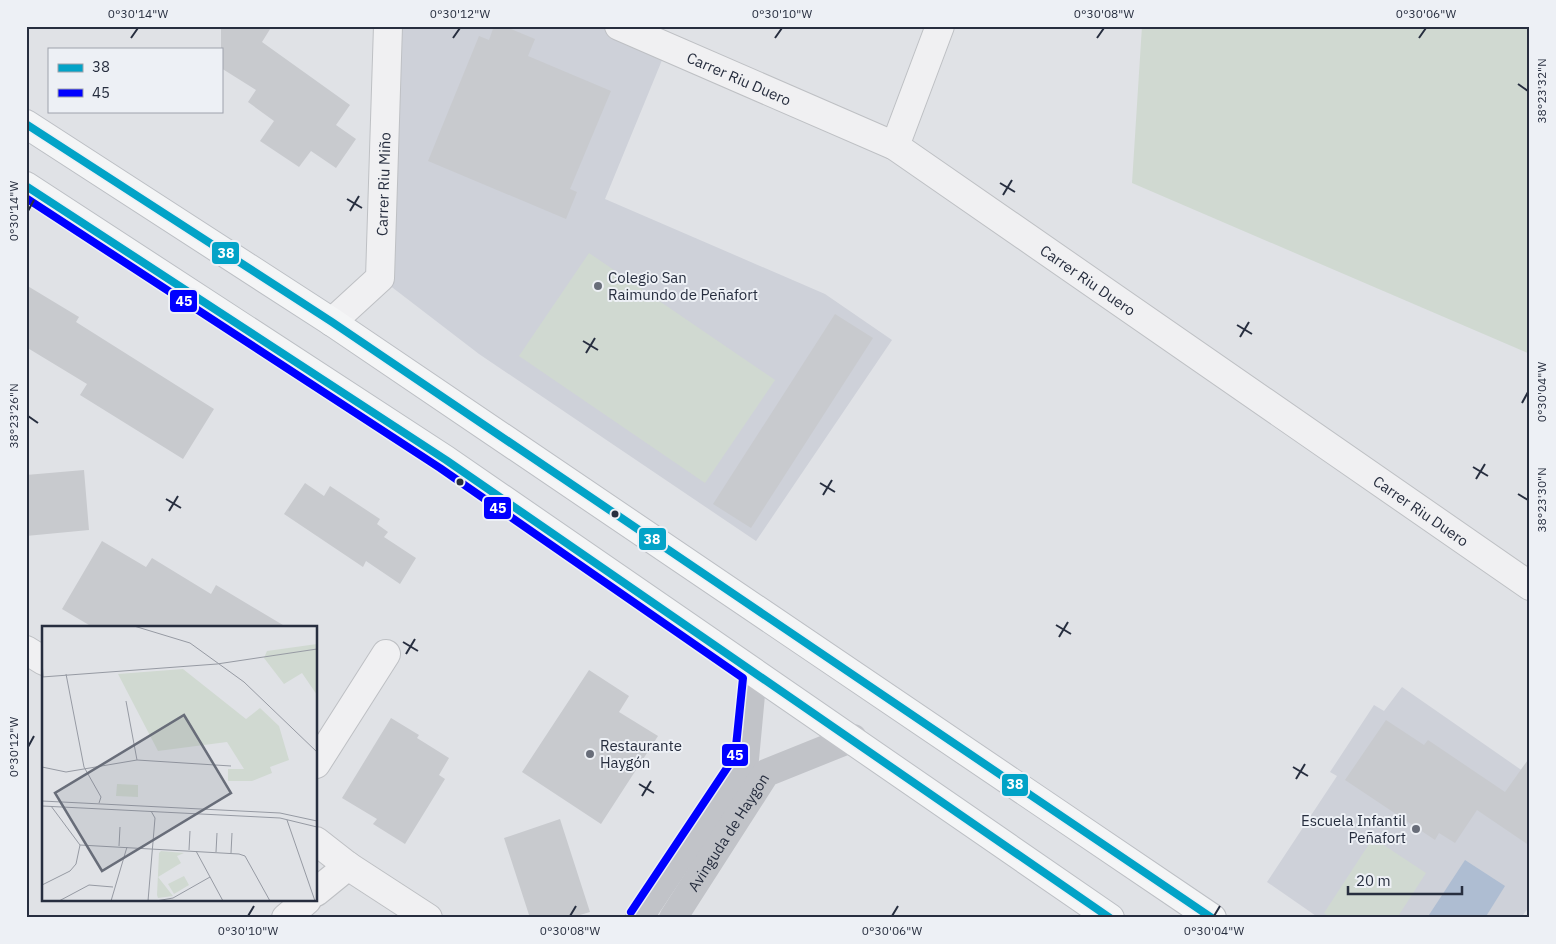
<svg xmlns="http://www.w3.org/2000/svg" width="1556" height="944" font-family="'IBM Plex Sans',sans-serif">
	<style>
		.built { fill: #ced1d9 }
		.green { fill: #d0d9d1 }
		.water { fill: #aebdd2 }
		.building { fill: #c8cace }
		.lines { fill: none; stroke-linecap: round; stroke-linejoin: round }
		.street-casing { stroke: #bec0c4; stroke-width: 30 }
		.primary-casing { stroke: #bcbfc4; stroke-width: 30 }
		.street { stroke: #f0f0f2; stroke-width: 28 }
		.secondary { stroke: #c1c3c8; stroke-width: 28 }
		.primary { stroke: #f4f5f6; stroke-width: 28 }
		.bus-1-casing { stroke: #edf0f5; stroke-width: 11 }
		.bus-2-casing { stroke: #edf0f5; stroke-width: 11 }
		.bus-1 { stroke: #02a3c7; stroke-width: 8 }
		.bus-2 { stroke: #00f; stroke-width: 8 }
		.ticks { fill: none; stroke: #272e3f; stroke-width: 2 }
		.poi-dot { fill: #686d79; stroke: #edf0f5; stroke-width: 2 }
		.bus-dot { fill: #272e3f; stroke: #edf0f5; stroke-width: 2 }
		.labels { text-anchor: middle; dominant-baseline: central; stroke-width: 4; stroke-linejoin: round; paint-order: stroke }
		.street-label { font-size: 15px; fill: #272e3f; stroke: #edf0f5 }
		.poi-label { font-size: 15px; fill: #272e3f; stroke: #edf0f5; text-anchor: start }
		.inset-road { fill: none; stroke: #969aa3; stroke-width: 1 }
		.view { fill: #686d79; fill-opacity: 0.15; stroke: #686d79; stroke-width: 2.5 }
		.inset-edge { fill: none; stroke: #272e3f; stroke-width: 2.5 }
		.line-badge { stroke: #edf0f5; stroke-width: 2 }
		.badge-label { font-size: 14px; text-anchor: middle; font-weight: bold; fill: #fff }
		.neatline { fill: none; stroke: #272e3f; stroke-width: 2 }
		.ticks-label { font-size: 12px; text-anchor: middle; fill: #272e3f }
	</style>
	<rect width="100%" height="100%" fill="#e0e2e6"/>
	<!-- built -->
	<path class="built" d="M 388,26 L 619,26 L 667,48 L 605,199 L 825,294 L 892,340 L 756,541 L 479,354 L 380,278 Z
		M 1402,687 L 1530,776 L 1530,905 L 1521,918 L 1319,918 L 1267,882 L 1337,776 L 1330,772 L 1374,705 L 1384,711 Z"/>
	<!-- green -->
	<path class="green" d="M 1142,26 L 1530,26 L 1530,354 L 1132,183 Z
		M 589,253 L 775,380 L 705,483 L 519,356 Z
		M 1373,838 L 1426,873 L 1397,918 L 1331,918 L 1324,913 Z"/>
	<!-- water -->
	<path class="water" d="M 1465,860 L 1505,886 L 1485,918 L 1427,918 Z"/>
	<!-- building -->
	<path class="building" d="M 221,26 L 272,26 L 262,42 L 350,105 L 336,125 L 356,139 L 336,168 L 311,151 L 299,167 L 260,141 L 274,121 L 248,102 L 256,90 L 221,68 Z
		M 494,26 L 504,26 L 535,39 L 528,56 L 611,91 L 570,189 L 577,192 L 566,219 L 428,161 L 479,36 L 489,40 Z
		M 26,285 L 79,317 L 76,322 L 214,409 L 183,459 L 80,395 L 87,384 L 26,347 Z
		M 835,314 L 873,338 L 751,528 L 713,504 Z
		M 84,470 L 89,530 L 26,536 L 26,475 Z
		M 305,483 L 324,496 L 330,486 L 380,519 L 377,524 L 388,532 L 384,537 L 416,558 L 400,584 L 366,561 L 363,567 L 284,514 Z
		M 102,541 L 146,567 L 152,558 L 211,594 L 216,585 L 288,628 L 94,628 L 62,609 Z
		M 589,670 L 629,696 L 619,712 L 658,736 L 601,824 L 522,772 Z
		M 391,718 L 419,735 L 417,738 L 449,758 L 439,775 L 445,779 L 405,844 L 373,824 L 377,819 L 342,798 Z
		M 1386,720 L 1424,745 L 1428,740 L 1505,792 L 1530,757 L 1530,846 L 1477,810 L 1455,843 L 1439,833 L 1435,840 L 1345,780 Z
		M 560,819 L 590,912 L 570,918 L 530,918 L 504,838 Z"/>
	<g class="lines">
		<defs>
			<g id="street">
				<path id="s1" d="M 619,26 L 895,146 L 1530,586"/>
				<path d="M 895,146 L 940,26"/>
				<path id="s2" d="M 332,322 L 380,278 L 388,26"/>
				<path d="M 26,650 L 44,661"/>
				<path d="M 316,764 L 386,654"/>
				<path d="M 316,841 L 348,866 L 428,918"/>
				<path d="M 316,892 L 348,866"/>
				<path d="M 286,918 L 307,900"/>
			</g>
			<path id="primary" d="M 26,124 L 332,322 L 1212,918
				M 26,186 L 446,460 L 1110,918"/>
		</defs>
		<!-- street casing -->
		<use href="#street" class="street-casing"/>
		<!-- primary casing -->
		<use href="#primary" class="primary-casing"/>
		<!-- street -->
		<use href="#street" class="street"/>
		<!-- secondary -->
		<g class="secondary">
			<path d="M 639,918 L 745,759 L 753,673"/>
			<path id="s3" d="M 673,918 L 766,773 L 853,738"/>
		</g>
		<!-- primary -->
		<use href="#primary" class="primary"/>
		<defs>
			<path id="bus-1" d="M 26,124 L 332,322 L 1212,918
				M 26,186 L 446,460 L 1110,918"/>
			<path id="bus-2" d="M 26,198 L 440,468 L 743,678 L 735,756 L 631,912"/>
		</defs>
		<!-- bus-1 casing -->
		<use href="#bus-1" class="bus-1-casing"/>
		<!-- bus-2 casing -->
		<use href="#bus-2" class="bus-2-casing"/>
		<!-- bus-1 -->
		<use href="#bus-1" class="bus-1"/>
		<!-- bus-2 -->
		<use href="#bus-2" class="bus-2"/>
	</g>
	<!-- ticks -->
	<path class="ticks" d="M 131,38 L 138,28M 453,38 L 460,28M 775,38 L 782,28M 1097,38 L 1104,28M 1419,38 L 1426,28M 1518,84 L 1528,91M 1000,183 L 1015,192M 1003,195 L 1012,180M 347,199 L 362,208M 28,211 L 34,200M 350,211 L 359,196M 1237,325 L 1252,334M 1240,337 L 1249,322M 583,341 L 598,350M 586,353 L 595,338M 1522,403 L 1528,392M 28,416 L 38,423M 1473,467 L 1488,476M 1476,479 L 1485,464M 820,483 L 835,492M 1518,494 L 1528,500M 823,495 L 832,480M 166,499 L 181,508M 169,511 L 178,496M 1056,625 L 1071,634M 1059,637 L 1068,622M 403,642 L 418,651M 406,654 L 415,639M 28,747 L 34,736M 1293,767 L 1308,776M 1296,779 L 1305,764M 639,784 L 654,793M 642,796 L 651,781M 248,916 L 254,906M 570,916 L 576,906M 892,916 L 898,906M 1214,916 L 1220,906"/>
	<!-- markers -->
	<g class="poi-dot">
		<circle cx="598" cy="286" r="5"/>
		<circle cx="590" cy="754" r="5"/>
		<circle cx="1416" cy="829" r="5"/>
	</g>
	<g class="bus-dot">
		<circle cx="460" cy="482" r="4.5"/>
		<circle cx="615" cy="514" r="4.5"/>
	</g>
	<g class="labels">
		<!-- street labels -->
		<g class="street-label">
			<text stroke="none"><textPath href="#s1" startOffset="131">Carrer Riu Duero</textPath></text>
			<text stroke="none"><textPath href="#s2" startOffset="159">Carrer Riu Miño</textPath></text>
			<text stroke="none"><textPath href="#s1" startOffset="536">Carrer Riu Duero</textPath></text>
			<text stroke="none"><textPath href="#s1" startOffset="941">Carrer Riu Duero</textPath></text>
			<text stroke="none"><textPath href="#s3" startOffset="102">Avinguda de Haygon</textPath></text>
		</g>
		<!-- poi labels -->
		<g class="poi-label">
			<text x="608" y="277">Colegio San<tspan x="608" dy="17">Raimundo de Peñafort</tspan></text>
			<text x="600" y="745">Restaurante<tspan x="600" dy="17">Haygón</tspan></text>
			<text x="1406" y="820" text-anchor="end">Escuela Infantil<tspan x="1406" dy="17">Peñafort</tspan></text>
		</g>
	</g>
	<!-- overview -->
	<g transform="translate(42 626)">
		<rect width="275" height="275" fill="#e0e2e6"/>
		<path d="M 275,18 L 275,69 L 260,47 L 242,58 L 222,32 L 225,25 ZM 141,43 L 204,93 L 218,82 L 237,100 L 247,134 L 228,141 L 230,147 L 210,155 L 186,155 L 186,143 L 202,143 L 185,116 L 116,125 L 76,48 ZM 75,158 L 96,159 L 96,171 L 74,170 ZM 119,225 L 142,227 L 135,230 L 139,237 L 116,251 L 131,270 L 116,272 L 115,269 L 117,227 ZM 142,250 L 147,259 L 132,268 L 126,258 Z" fill="#d0d9d1"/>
		<path class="inset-road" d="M 92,0 L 148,17 L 202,56 L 275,126M 0,33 L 1,51M 24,48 L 42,141 L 59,171 L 57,177M 0,51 L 175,38 L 275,23M 84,75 L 95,134M 0,141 L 24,146 L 95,134 L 189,140M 0,175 L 238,187 L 275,195M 0,180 L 238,192 L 275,201M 245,194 L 273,275M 38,219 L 197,228 L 203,230 L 228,275M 77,220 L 78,201M 147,224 L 148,205M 154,225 L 181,275M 174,226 L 175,207M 189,227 L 190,207M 0,259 L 28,245 L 34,238 L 38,219 L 9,180M 17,275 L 47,259 L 71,261M 69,275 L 85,221M 106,275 L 113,192 L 109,185M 114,275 L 131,272 L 168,251"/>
		<path class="view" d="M 142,89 L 189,167 L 60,245 L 13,167 Z"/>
		<rect width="275" height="275" class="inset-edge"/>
	</g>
	<g class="line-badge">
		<rect x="211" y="241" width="29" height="24" rx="5" fill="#02a3c7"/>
		<rect x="169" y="289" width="29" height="24" rx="5" fill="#00f"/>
		<rect x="483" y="496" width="29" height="24" rx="5" fill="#00f"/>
		<rect x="638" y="527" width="29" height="24" rx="5" fill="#02a3c7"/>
		<rect x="721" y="743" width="28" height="24" rx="5" fill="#00f"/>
		<rect x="1001" y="773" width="28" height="24" rx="5" fill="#02a3c7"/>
	</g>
	<g class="badge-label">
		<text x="226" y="258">38</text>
		<text x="184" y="306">45</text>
		<text x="498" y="513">45</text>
		<text x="652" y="544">38</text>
		<text x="735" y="760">45</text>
		<text x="1015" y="789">38</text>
	</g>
	<!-- border -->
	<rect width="1556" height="944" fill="none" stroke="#edf0f5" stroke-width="55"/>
	<!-- legend -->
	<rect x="48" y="48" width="175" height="65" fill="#edf0f5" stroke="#9ea2ac"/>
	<rect x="58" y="64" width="25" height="8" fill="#02a3c7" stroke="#9ea2ac"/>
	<text x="92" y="72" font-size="15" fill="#272e3f">38</text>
	<rect x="58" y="89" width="25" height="8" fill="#0000ff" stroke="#9ea2ac"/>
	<text x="92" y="98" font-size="15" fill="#272e3f">45</text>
	<!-- scale -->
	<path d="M1348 886v8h114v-8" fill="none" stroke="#272e3f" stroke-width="2.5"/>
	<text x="1356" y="886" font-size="15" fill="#272e3f" stroke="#edf0f5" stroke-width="4" paint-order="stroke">20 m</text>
	<rect x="28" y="28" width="1500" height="888" class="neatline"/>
	<g class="ticks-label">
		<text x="138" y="18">0°30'14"W</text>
		<text x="460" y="18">0°30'12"W</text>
		<text x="782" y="18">0°30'10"W</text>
		<text x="1104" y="18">0°30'08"W</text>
		<text x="1426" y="18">0°30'06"W</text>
		<text transform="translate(1542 91) rotate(-90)" y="4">38°23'32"N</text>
		<text transform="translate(14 211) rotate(-90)" y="4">0°30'14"W</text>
		<text transform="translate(1542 392) rotate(-90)" y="4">0°30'04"W</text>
		<text transform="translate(14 416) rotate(-90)" y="4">38°23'26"N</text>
		<text transform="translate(1542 500) rotate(-90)" y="4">38°23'30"N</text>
		<text transform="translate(14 747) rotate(-90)" y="4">0°30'12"W</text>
		<text x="248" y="935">0°30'10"W</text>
		<text x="570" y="935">0°30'08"W</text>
		<text x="892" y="935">0°30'06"W</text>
		<text x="1214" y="935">0°30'04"W</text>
	</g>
</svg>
